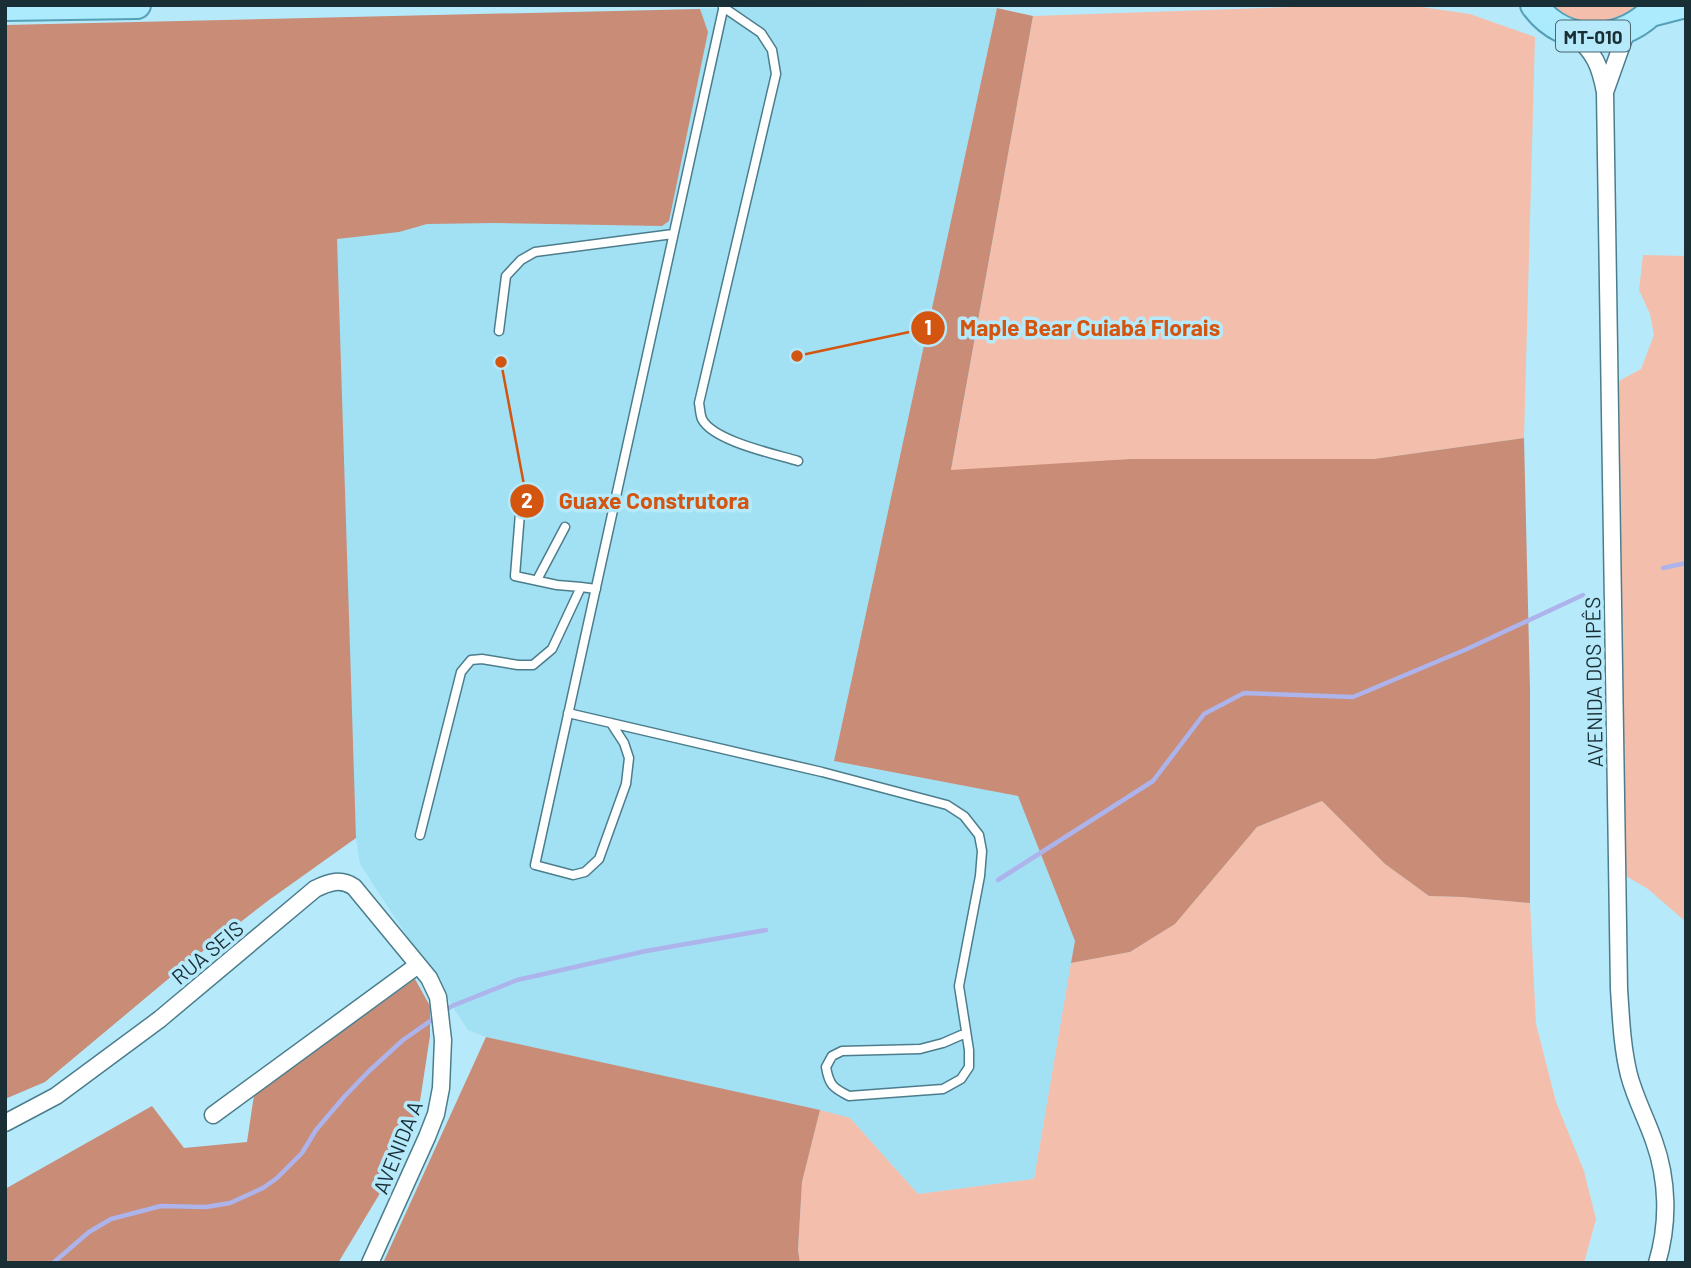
<svg xmlns="http://www.w3.org/2000/svg" width="1691" height="1268" font-family="Barlow,sans-serif">
	<style>
		.built { fill: #a2e0f3 }
		.green { fill: #f3bfac }
		.forest { fill: #c98c77 }
		.lines { fill: none; stroke-linecap: round; stroke-linejoin: round }
		.stream { stroke: #adb3eb; stroke-width: 4.5 }
		.service-casing { stroke: #4c7d8c; stroke-width: 11 }
		.minor-casing { stroke: #4c7d8c; stroke-width: 19 }
		.primary-casing { stroke: #55a0b7; stroke-width: 30 }
		.service { stroke: #fff; stroke-width: 8 }
		.minor { stroke: #fff; stroke-width: 16 }
		.primary { stroke: #acebfe; stroke-width: 26 }
		.labels { text-anchor: middle; dominant-baseline: central; stroke-width: 7; stroke-linejoin: round; paint-order: stroke }
		.shield { fill: #b6eafb; stroke: #496770; stroke-width: 2 }
		.shield-label { font-size: 19px; font-weight: bold; fill: #1a2f35 }
		.street-label { font-size: 21px; fill: #1a2f35; stroke: #b6eafb }
		.leader { fill: none; stroke: #d35510; stroke-width: 2.5 }
		.callout-dot { fill: #d35510; stroke: #b6eafb; stroke-width: 2.5 }
		.mark-label { font-size: 21px; text-anchor: middle; font-weight: bold; fill: #fff }
		.callout-label { font-size: 23px; text-anchor: middle; font-weight: bold; fill: #d35510; stroke: #b6eafb; stroke-width: 7; stroke-linejoin: round; paint-order: stroke }
	</style>
	<rect width="100%" height="100%" fill="#b6eafb"/>
	<!-- built -->
	<path class="built" d="M 752,7 L 997,8 L 834,761 L 1018,796 L 1075,941 L 1034,1179 L 918,1194 L 850,1118 L 486,1037 L 468,1030 L 360,864 L 356,838 L 313,21 Z"/>
	<!-- green -->
	<path class="green" d="M 1351,5 L 1407,5 L 1470,14 L 1535,37 L 1524,438 L 1374,459 L 951,471 L 1033,16 Z
		M 1547,5 L 1645,5 L 1611,25 L 1573,22 Z
		M 1643,255 L 1686,256 L 1686,922 L 1648,889 L 1626,876 L 1619,381 L 1641,369 L 1654,335 L 1650,314 L 1639,290 Z
		M 1322,801 L 1385,864 L 1429,896 L 1462,897 L 1530,903 L 1536,1024 L 1556,1102 L 1584,1171 L 1596,1219 L 1584,1263 L 800,1263 L 798,1250 L 802,1182 L 820,1110 L 850,1118 L 918,1194 L 1034,1179 L 1071,963 L 1130,952 L 1175,924 L 1257,827 Z"/>
	<!-- forest -->
	<path class="forest" d="M 997,8 L 1033,16 L 951,470 L 1131,459 L 1374,459 L 1524,438 L 1530,690 L 1530,903 L 1462,897 L 1429,896 L 1385,864 L 1322,801 L 1257,827 L 1175,924 L 1130,952 L 1071,963 L 1075,941 L 1018,796 L 834,761 Z
		M 700,9 L 708,32 L 669,221 L 662,226 L 493,223 L 427,224 L 399,232 L 337,239 L 356,838 L 269,900 L 185,965 L 45,1082 L 5,1099 L 5,25 Z
		M 415,979 L 430,1006 L 430,1036 L 418,1114 L 400,1160 L 338,1263 L 5,1263 L 5,1189 L 152,1106 L 184,1148 L 247,1142 L 254,1095 Z
		M 486,1037 L 820,1110 L 802,1182 L 798,1250 L 800,1263 L 383,1263 Z"/>
	<g class="lines">
		<!-- stream -->
		<path class="stream" d="M 1663,568 L 1686,563
			M 998,880 L 1153,781 L 1204,714 L 1244,693 L 1353,697 L 1467,649 L 1583,595
			M 443,1012 L 452,1006 L 517,980 L 646,951 L 766,930
			M 53,1263 L 89,1232 L 111,1219 L 161,1206 L 206,1207 L 230,1203 L 263,1188 L 277,1178 L 302,1153 L 316,1130 L 344,1097 L 368,1072 L 403,1040 L 436,1017"/>
		<defs>
			<path id="service" d="M 723,7 L 761,33 L 772,50 L 776,74 L 699,403 C 700,408 700,414 702,419 C 713,441 775,454 798,461
				M 499,331 L 506,276 L 521,260 L 535,252 L 673,234
				M 520,513 L 515,576 L 557,585 L 581,587
				M 537,580 L 565,527
				M 568,713 L 822,772 L 947,805 L 964,816 L 979,835 L 982,851 L 980,876 L 959,986 L 969,1050 L 969,1067 L 961,1079 L 943,1089 L 849,1096 C 833,1088 829,1085 826,1067 L 832,1056 L 842,1051 L 920,1049 L 943,1043 L 966,1033
				M 611,723 L 624,743 L 629,758 L 626,784 L 599,859 L 585,872 L 573,875 L 535,865 L 724,5
				M 420,835 L 461,672 L 471,660 L 482,659 L 518,665 L 533,665 L 552,649 L 581,587 L 596,589"/>
			<path id="minor" d="M 1574,35 C 1595,53 1600,66 1605,92 L 1627,30
				M 1605,92 L 1619,989 C 1621,1018 1622,1047 1629,1075 C 1635,1098 1646,1118 1654,1141 C 1668,1180 1669,1223 1657,1263
				M 213,1115 L 418,965
				M 5,1123 L 56,1096 L 160,1019 L 315,889 C 329,882 341,878 354,887 L 429,978 L 438,997 L 443,1040 L 441,1088 L 436,1114 L 427,1137 L 370,1263"/>
			<path id="primary" d="M 1534,5 C 1566,49 1625,44 1658,5
				M 5,7 L 137,5
				M 1651,13 L 1682,5"/>
		</defs>
		<!-- service casing -->
		<use href="#service" class="service-casing"/>
		<!-- minor casing -->
		<use href="#minor" class="minor-casing"/>
		<!-- primary casing -->
		<use href="#primary" class="primary-casing"/>
		<!-- service -->
		<use href="#service" class="service"/>
		<!-- minor -->
		<use href="#minor" class="minor"/>
		<!-- primary -->
		<use href="#primary" class="primary"/>
	</g>
	<g class="labels">
		<!-- shield labels -->
		<rect class="shield" x="1556" y="20.5" width="74" height="31" rx="5"/>
		<g class="shield-label">
			<text x="1593" y="36">MT-010</text>
		</g>
		<!-- street labels -->
		<g class="street-label">
			<text transform="translate(1593 682) rotate(-91)">AVENIDA DOS IPÊS</text>
			<text transform="translate(207 952) rotate(-40)">RUA SEIS</text>
			<text transform="translate(397 1147) rotate(-68)">AVENIDA A</text>
		</g>
	</g>
	<!-- callouts -->
	<path class="leader" d="M797 356L928 328M501 362L527 501"/>
	<g class="callout-dot">
		<circle cx="797" cy="356" r="7"/>
		<circle cx="501" cy="362" r="7"/>
		<circle cx="928" cy="328" r="18"/>
		<circle cx="527" cy="501" r="18"/>
	</g>
	<g class="mark-label">
		<text x="928" y="335">1</text>
		<text x="527" y="508">2</text>
	</g>
	<g class="callout-label">
		<text x="1090" y="336">Maple Bear Cuiabá Florais</text>
		<text x="654" y="509">Guaxe Construtora</text>
	</g>
	<!-- border -->
	<rect width="1691" height="1268" fill="none" stroke="#1a2f35" stroke-width="14"/>
</svg>
